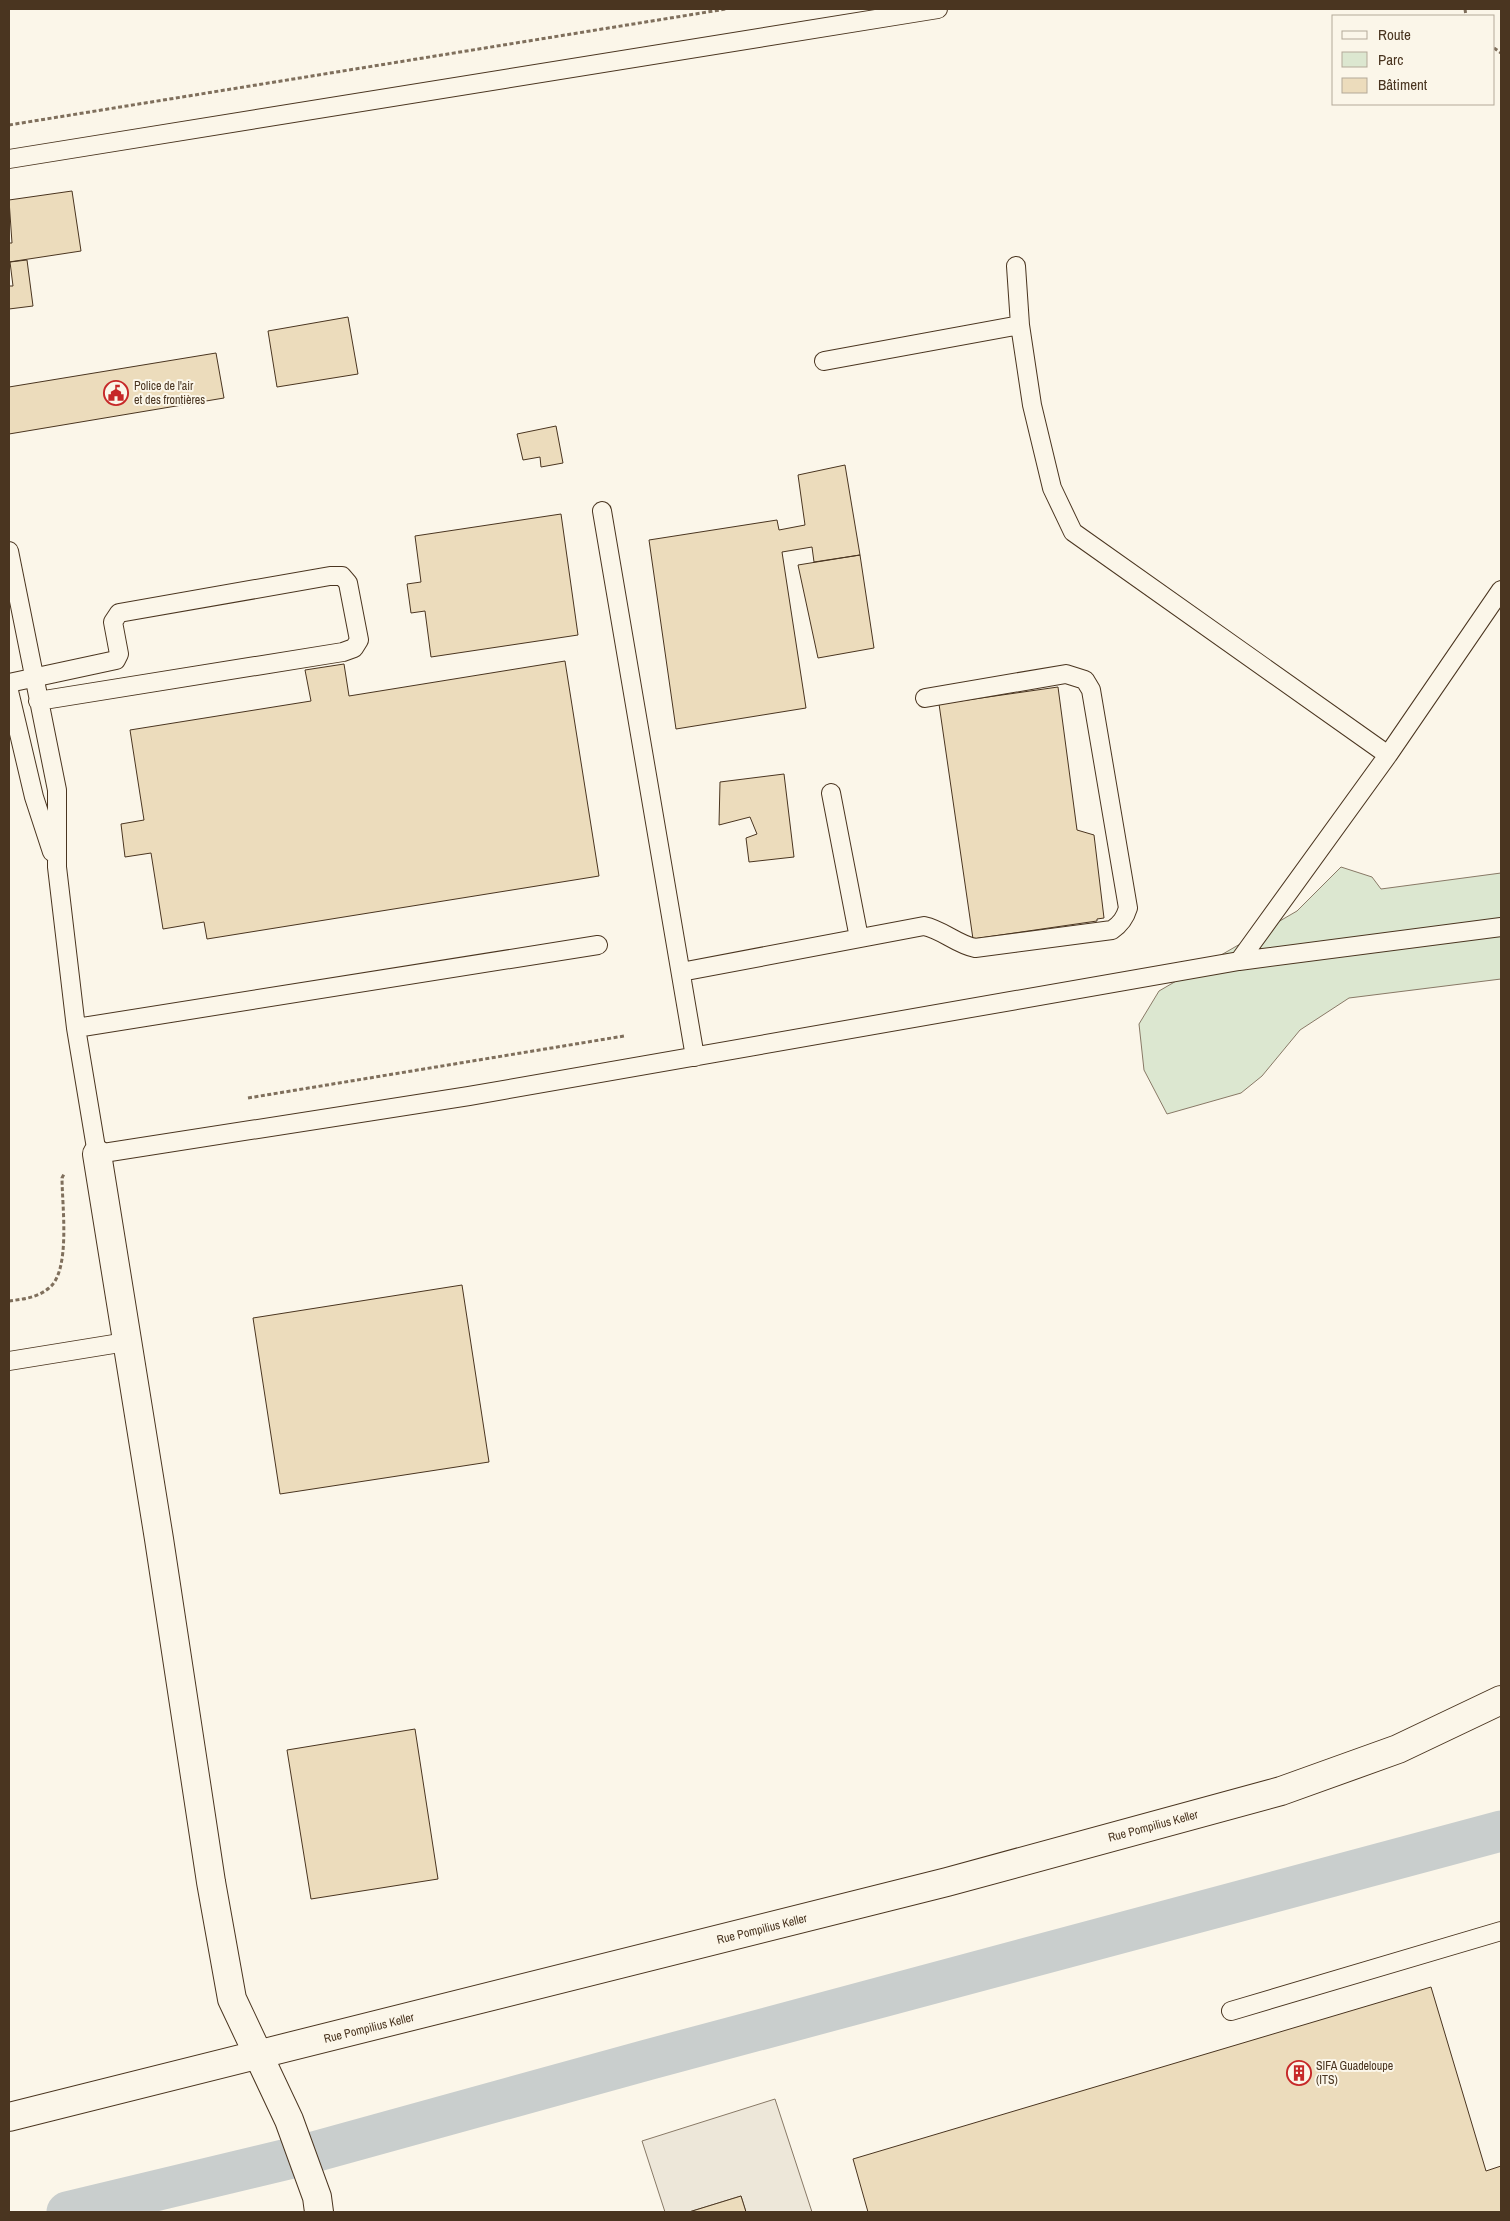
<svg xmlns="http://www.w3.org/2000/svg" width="1510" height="2221" font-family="'Archivo Narrow',sans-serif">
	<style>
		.green { fill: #dce7d0; stroke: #887966 }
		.parking { fill: #ede7d9; stroke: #887966 }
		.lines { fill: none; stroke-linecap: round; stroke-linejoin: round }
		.canal { stroke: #c9cecd; stroke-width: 41 }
		.building { fill: #ecdcbc; stroke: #4a3520 }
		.service-casing { stroke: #4a3520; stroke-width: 20 }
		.minor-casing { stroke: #4a3520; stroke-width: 30 }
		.path { stroke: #7f6f5c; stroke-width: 3; stroke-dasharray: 4 2.5; stroke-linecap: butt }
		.service { stroke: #fbf6e9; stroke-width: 18 }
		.minor { stroke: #fbf6e9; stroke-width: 28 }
		.labels { text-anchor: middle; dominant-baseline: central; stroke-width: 4; stroke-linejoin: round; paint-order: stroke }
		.poi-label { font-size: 12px; fill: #4a3520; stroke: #fbf6e9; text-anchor: start }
		.street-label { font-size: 12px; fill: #4a3520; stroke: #fbf6e9 }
	</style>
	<rect width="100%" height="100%" fill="#fbf6e9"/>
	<!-- green -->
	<path class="green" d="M 1341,867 L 1372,877 L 1381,889 L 1501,873 L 1501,979 L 1349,998 L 1300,1030 L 1262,1076 L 1241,1093 L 1167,1114 L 1144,1070 L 1139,1024 L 1159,991 L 1297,911 Z"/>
	<!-- parking -->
	<path class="parking" d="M 775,2099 L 812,2212 L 746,2212 L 741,2196 L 689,2212 L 665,2212 L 642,2141 Z"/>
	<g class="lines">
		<!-- canal -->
		<path class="canal" d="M 67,2212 L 292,2158 L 647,2060 L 1501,1831"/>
	</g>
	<!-- building -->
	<path class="building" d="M 72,191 L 81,251 L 9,262 L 9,243 L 12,243 L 9,200 Z
		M 27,260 L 33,306 L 9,309 L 9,286 L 13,286 L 10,262 Z
		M 348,317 L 358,374 L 277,387 L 268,331 Z
		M 216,353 L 224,398 L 9,434 L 9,387 Z
		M 556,426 L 563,463 L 541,467 L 540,457 L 523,460 L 517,434 Z
		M 845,465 L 860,555 L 814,562 L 812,547 L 782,552 L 806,708 L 676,729 L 649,540 L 777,520 L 779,530 L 805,525 L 798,475 Z
		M 561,514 L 578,635 L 431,657 L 425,611 L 411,613 L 407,584 L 421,582 L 415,536 Z
		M 860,555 L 874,648 L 818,658 L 798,565 Z
		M 565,661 L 599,876 L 207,939 L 204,922 L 163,929 L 151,853 L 125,857 L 121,824 L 144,820 L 130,730 L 311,701 L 305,670 L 344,664 L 349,696 Z
		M 1058,687 L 1077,830 L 1094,835 L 1104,918 L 1097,919 L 1097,921 L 973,939 L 939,704 Z
		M 784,774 L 794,857 L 749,862 L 746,838 L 757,834 L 750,817 L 719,825 L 720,782 Z
		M 462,1285 L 489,1462 L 280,1494 L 253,1318 Z
		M 415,1729 L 438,1879 L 311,1899 L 287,1750 Z
		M 1431,1987 L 1486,2171 L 1501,2166 L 1501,2212 L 868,2212 L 853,2159 Z
		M 741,2196 L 746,2212 L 689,2212 Z"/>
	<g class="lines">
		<defs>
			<path id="service" d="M 9,159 L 938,9
				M 1016,266 L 1020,325
				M 824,361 L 1020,325 L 1032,405 L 1052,488 L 1073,532 L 1388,755
				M 602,511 L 695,1057
				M 9,551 L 57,790 L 57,867 L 76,1028 L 97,1154 L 469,1096 L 1239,961 L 1501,927
				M 9,683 L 116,660 L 119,654 L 113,622 L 119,613 L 330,576 L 342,576 L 348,583 L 359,640 L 354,648 L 343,652 L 38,701
				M 9,691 L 34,797 L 52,852
				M 831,793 L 859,938
				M 1239,961 L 1388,755 L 1501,590
				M 681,972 L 924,926 C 943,930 956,944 975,948 L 1112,930 C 1121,924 1125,918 1128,908 L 1091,690 L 1085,680 L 1066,674 L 925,698
				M 76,1028 L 598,945
				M 9,1361 L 126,1342
				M 1231,2011 L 1501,1931"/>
			<path id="minor" d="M 97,1154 L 159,1539 L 211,1882 L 232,1999 L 289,2120 L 317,2197 L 319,2212
				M 9,2117 L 947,1882 L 1281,1791 L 1398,1749 L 1501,1700"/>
		</defs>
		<!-- service casing -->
		<use href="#service" class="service-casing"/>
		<!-- minor casing -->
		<use href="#minor" class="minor-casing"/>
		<!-- path -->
		<path class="path" d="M 1465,9 L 1466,16
			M 1494,48 L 1501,53
			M 9,125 L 726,9
			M 248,1098 L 624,1036
			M 9,1301 C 23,1299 37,1298 49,1288 C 71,1271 62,1205 62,1178 L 64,1174"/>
		<!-- service -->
		<use href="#service" class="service"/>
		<!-- minor -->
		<use href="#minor" class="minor"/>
	</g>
	<!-- icons -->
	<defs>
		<symbol id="civic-ring" viewBox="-11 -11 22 22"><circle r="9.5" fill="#fbf6e9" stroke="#c62828" stroke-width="1.5"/><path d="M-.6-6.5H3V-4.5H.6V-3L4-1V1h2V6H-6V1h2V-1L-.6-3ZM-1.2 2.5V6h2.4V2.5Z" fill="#c62828"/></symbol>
		<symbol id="building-ring" viewBox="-11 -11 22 22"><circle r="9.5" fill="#fbf6e9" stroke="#c62828" stroke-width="1.5"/><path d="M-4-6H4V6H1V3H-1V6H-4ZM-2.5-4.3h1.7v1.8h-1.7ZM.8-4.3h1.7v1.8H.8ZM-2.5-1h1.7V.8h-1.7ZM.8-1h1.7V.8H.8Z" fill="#c62828"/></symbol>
	</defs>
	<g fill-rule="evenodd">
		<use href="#civic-ring" x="102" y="379" width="28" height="28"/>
		<use href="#building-ring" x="1285" y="2059" width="28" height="28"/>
	</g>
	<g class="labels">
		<!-- poi labels -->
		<g class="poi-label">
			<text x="134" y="386">Police de l'air<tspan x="134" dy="14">et des frontières</tspan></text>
			<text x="1316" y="2066">SIFA Guadeloupe<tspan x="1316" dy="14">(ITS)</tspan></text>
		</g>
		<!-- street labels -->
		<g class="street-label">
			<text transform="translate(1153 1826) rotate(-15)">Rue Pompilius Keller</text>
			<text transform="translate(762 1929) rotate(-14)">Rue Pompilius Keller</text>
			<text transform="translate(369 2028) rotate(-14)">Rue Pompilius Keller</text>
		</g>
	</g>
	<!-- border -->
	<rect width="1510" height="2221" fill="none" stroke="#4a3520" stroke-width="20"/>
	<!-- legend -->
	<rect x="1332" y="15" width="162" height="90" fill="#fbf6e9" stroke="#b4a999"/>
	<rect x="1342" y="31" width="25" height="8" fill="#fbf6e9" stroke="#b4a999"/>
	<text x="1378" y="40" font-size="15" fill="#4a3520">Route</text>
	<rect x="1342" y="52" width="25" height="15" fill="#dce7d0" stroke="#b4a999"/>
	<text x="1378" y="65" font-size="15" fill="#4a3520">Parc</text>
	<rect x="1342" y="78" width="25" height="15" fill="#ecdcbc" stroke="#b4a999"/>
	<text x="1378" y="90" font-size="15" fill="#4a3520">Bâtiment</text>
</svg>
